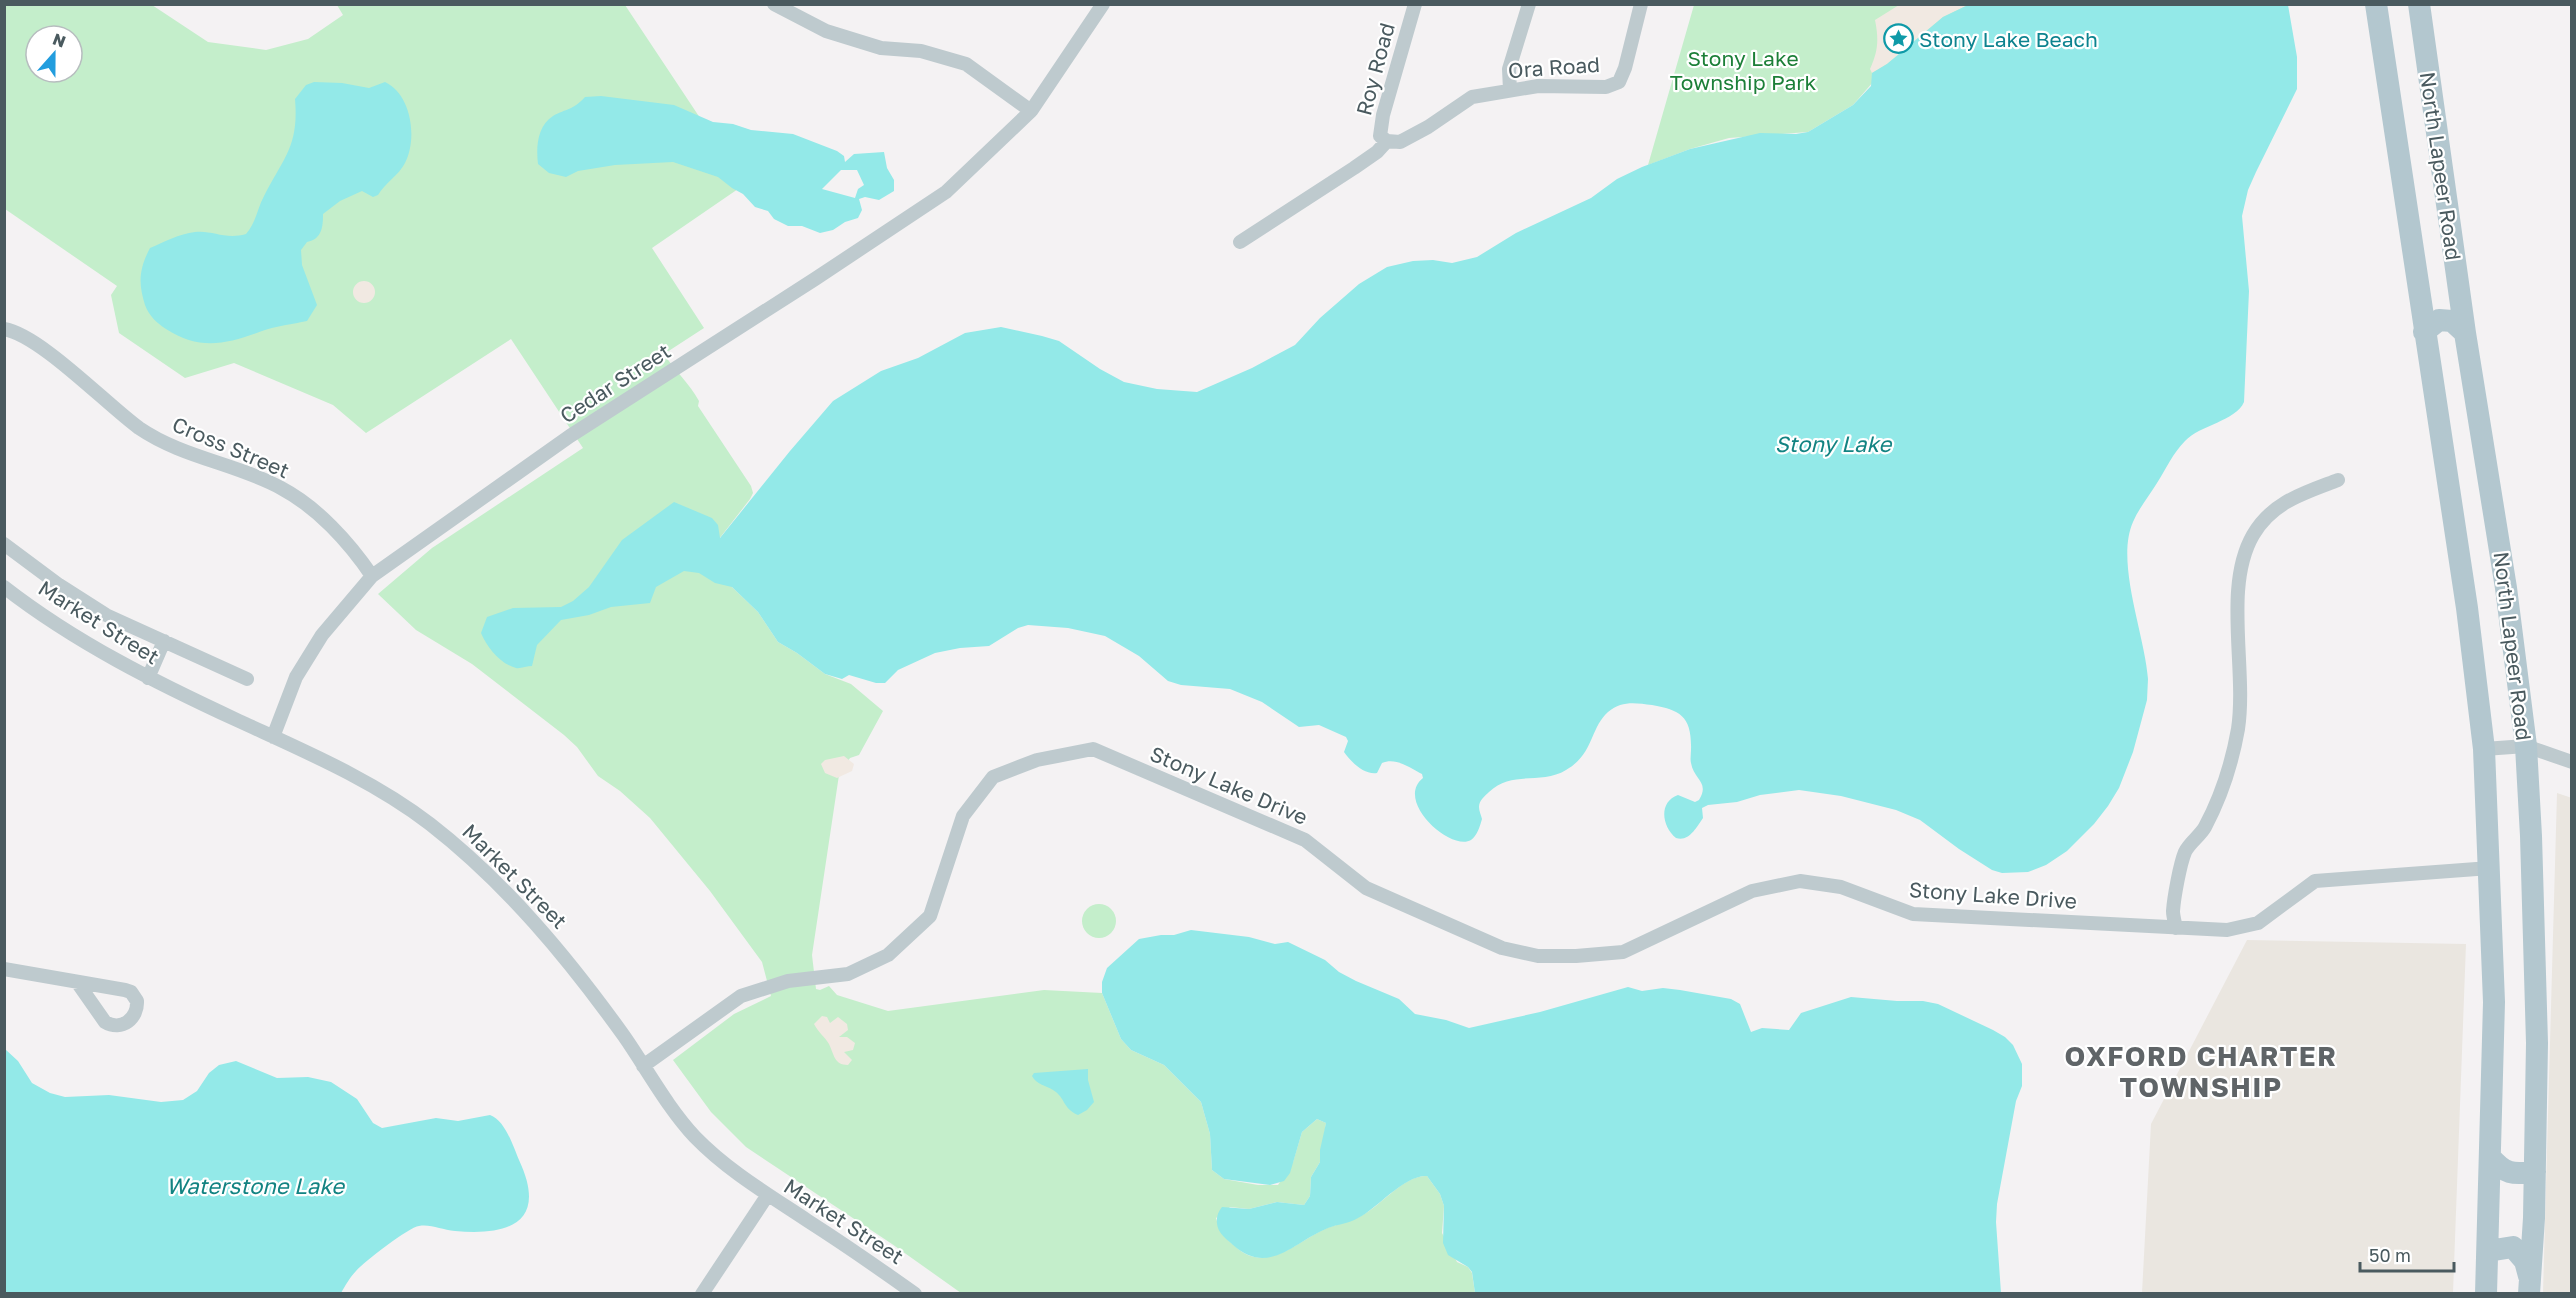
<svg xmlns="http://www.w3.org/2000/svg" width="2576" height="1298" font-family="'Golos Text',sans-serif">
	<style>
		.commercial { fill: #eae6e0 }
		.green { fill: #c4eecb; fill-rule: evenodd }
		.sand { fill: #f1e9e2 }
		.water { fill: #93e9e8; fill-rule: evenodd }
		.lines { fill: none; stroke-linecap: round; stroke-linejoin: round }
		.minor { stroke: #becace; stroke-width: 14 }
		.primary { stroke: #b3c7cf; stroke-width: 22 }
		.labels { text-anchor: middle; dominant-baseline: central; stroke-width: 4.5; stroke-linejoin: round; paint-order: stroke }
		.culture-label { font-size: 21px; fill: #0d838f; stroke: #fff; text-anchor: start }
		.park-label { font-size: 21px; fill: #1c7f38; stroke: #fff }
		.street-label { font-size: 21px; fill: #4a5a5f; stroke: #fff }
		.water-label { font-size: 22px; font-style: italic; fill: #128382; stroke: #fff }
		.district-label { font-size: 27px; font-weight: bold; letter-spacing: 1.5px; fill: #5f6467; stroke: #fff }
	</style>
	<rect width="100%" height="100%" fill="#f4f2f3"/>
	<!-- commercial -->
	<path class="commercial" d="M 2557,793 L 2572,798 L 2571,1294 L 2543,1293 Z
		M 2247,940 L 2466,944 L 2453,1293 L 2142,1293 L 2151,1124 Z"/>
	<!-- green -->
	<path class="green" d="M 4,5 L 152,5 L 208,42 L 266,50 L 308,39 L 343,15 L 337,5 L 625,5 L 714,139 L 738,189 L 652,248 L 704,328 L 664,354 C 676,372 689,383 699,401 L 698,406 L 751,486 L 753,493 L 750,499 L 719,539 L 732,587 L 758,612 L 778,642 L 797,653 L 825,674 L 851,684 L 883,711 L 859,755 L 850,758 L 839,775 L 812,955 L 816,989 L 820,990 L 829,986 L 837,995 L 888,1011 L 1044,990 L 1102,993 L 1121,1039 L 1131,1050 L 1164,1065 L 1201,1102 L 1210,1134 L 1212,1170 L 1224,1179 L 1258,1185 L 1278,1185 L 1293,1162 L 1302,1132 L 1317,1119 L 1326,1123 L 1320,1162 L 1311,1177 L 1310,1196 L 1304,1205 L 1277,1202 L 1249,1209 L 1230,1207 L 1216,1218 C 1221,1234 1223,1236 1236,1247 C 1266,1275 1299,1240 1327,1228 C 1341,1223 1353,1221 1366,1213 C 1383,1203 1405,1175 1427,1176 L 1440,1194 L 1444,1206 L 1442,1233 L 1457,1262 L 1468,1267 L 1472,1273 L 1475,1293 L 961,1293 L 892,1244 L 746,1147 L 711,1112 L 673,1060 L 734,1014 L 771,996 L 762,962 L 710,891 L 650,818 L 620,791 L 598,776 L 577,747 L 564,735 L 472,664 L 416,630 L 378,594 L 432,548 L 583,448 L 511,339 L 366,433 L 333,405 L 234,363 L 185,378 L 119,333 L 111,295 L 117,286 L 5,209 ZM 36,36 L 72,36 L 72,72 L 36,72 Z
		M 1694,5 L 1968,5 L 1901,50 L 1853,105 L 1808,132 L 1729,138 L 1690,149 L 1648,165 Z
		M1082 921a17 17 0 1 1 34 0a17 17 0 1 1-34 0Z"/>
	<!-- sand -->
	<path class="sand" d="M 1899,5 L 1968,5 L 1943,17 L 1887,64 L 1872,73 L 1870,69 C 1878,51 1879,40 1875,20 Z
		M353 292a11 11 0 1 1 22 0a11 11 0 1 1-22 0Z
		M 844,756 L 854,764 L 852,771 L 837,778 L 825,773 L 821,764 L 825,760 Z
		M 822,1016 L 827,1017 L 830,1023 L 838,1017 L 847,1024 L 848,1030 L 839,1037 L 847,1037 L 855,1043 L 853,1050 L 844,1052 L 852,1060 L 848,1065 C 834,1065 834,1054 829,1044 C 825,1037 818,1032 814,1024 Z"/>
	<!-- water -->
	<path class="water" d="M 1968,5 L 2288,5 L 2297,57 L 2297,89 L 2256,172 L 2248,190 L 2242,216 L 2249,291 L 2244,402 C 2236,421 2200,425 2185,441 C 2173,453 2166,469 2157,483 C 2149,496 2139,508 2133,522 C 2115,562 2145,635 2148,679 L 2147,700 L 2133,752 L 2119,788 L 2108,806 L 2094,824 L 2067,851 L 2046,865 L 2028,872 L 2002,873 L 1992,870 L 1959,849 L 1920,820 L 1896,810 L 1841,796 L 1799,790 L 1760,795 L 1737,802 L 1708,805 L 1702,808 L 1703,818 C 1696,828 1689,842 1676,838 C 1662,827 1658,802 1678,795 L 1695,802 L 1699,800 C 1710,782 1694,780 1691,763 C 1690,759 1691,754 1691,750 C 1692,717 1681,710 1652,705 C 1636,703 1622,700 1608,712 C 1590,728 1594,754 1566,770 C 1542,785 1512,770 1489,792 C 1485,796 1479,800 1479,807 C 1479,811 1481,815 1482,819 C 1480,826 1477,836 1471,840 C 1451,852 1394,801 1423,778 L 1422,774 C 1410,768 1396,757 1382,763 L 1377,773 C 1364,775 1351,762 1344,752 L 1348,741 L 1346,737 L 1319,725 L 1299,727 L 1262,702 L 1230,689 L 1181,685 L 1168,681 L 1139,656 L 1105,636 L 1068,628 L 1028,625 L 1018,628 L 989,646 L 960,648 L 935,653 L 898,670 L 885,683 L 876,683 L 849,675 L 842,679 L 825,674 L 797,653 L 778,642 L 758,612 L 732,587 L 715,583 L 699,573 L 684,571 L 656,587 L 650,603 L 611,607 L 589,615 L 561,620 L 537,645 L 532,666 C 527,666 520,669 516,668 C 500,664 487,647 481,633 L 487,617 L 513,608 L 561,607 L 573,601 L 589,587 L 622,540 L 674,502 L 712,518 L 718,525 L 720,538 L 790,451 L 833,401 L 881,371 L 918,358 L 965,333 L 1001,327 L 1042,336 L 1059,341 L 1100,369 L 1124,382 L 1157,389 L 1197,392 L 1252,368 L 1295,345 L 1320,318 L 1359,284 L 1387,267 L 1413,261 L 1433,260 L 1452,263 L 1477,257 L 1516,233 L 1591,198 L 1617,179 L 1642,167 L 1690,149 L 1760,133 L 1796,134 L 1808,132 L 1853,105 L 1871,86 L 1872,73 L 1887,64 L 1943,17 Z
		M 314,82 L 342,83 L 369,88 L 385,82 C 411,94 418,138 405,163 C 399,175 385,183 378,195 L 373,197 L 362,191 L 340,201 L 323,214 C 323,227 322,239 307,242 L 301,250 L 302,265 L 317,305 L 307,321 C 293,324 276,326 262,331 C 227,344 200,351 166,329 C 157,323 149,316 145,305 C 138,283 139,269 150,248 C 164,242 179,234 195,232 C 213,230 225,240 246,234 C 256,223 257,209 264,196 C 284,157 299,146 295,99 L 306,85 Z
		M 601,96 L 674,105 L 713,122 L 733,124 L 751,130 L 793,134 L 837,151 L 844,156 L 845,162 L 854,154 L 884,152 L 887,168 L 894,180 L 894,191 L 879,200 L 865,197 L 859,199 L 862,210 L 858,218 L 845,222 L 833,230 L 820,233 L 802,226 L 788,226 L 774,219 L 768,211 L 755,207 L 743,194 L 732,188 L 718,177 L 673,162 L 615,165 L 578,171 L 566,177 L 549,173 L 538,164 C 536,148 537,126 553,116 C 567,108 572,111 585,97 ZM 841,170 L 857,170 L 864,185 L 858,189 L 855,198 L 822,189 Z
		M 1191,930 L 1249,937 L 1275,944 L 1288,942 L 1325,960 L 1339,972 L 1356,981 L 1399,999 L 1415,1014 L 1446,1020 L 1469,1028 L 1540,1012 L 1628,987 L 1642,991 L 1663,988 L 1680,990 L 1731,999 L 1740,1004 L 1751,1032 L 1762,1028 L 1789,1030 L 1801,1013 L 1851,997 L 1897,1001 L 1923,1001 L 1938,1004 L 1993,1030 L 2005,1037 L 2013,1045 L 2022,1064 L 2022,1086 L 2016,1101 L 1997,1204 L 1996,1222 L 2001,1293 L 1475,1293 L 1472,1272 L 1468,1267 L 1448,1255 L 1443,1243 L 1444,1206 L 1440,1194 L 1427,1176 C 1404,1175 1378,1208 1358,1218 C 1348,1224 1338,1224 1328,1228 C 1295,1241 1269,1277 1233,1245 C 1229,1241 1223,1237 1220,1232 C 1215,1224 1216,1214 1222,1207 L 1249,1209 L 1277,1202 L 1304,1205 L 1310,1196 L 1311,1177 L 1320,1162 L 1320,1150 L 1326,1123 L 1317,1119 L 1302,1132 L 1290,1173 L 1284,1181 L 1270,1185 L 1224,1179 L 1212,1170 L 1210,1134 L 1201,1102 L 1164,1065 L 1131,1050 L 1121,1039 L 1102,993 L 1102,982 L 1107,968 L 1139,939 L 1161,935 L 1174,935 Z
		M 5,1049 L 18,1061 L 32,1083 L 50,1093 L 65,1097 L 109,1095 L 161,1102 L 183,1100 L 197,1091 L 209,1073 L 219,1065 L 236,1061 L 277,1078 L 308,1077 L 331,1082 L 357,1099 L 373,1123 L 382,1128 L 436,1118 L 458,1121 L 490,1115 C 505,1120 513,1146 519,1160 C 548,1222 510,1236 455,1231 C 442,1230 431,1224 419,1226 C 409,1227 364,1262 356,1271 C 350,1277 345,1286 341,1293 L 5,1293 Z
		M 1088,1069 L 1088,1080 L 1094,1102 L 1087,1110 L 1078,1115 C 1062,1108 1066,1098 1053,1090 C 1045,1085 1037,1085 1032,1076 L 1034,1073 Z"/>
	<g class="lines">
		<!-- minor -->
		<path class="minor" d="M 774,4 L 826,31 L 881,48 L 921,51 L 966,64 L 1031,111 L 1103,4
			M 1510,90 L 1509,69 L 1529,4
			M 1387,141 L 1400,142 L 1428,127 L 1472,97 L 1538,86 L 1606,87 L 1619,82 L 1625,68 L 1641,4
			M 1387,141 L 1380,136 L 1383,115 L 1415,4
			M 1240,242 L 1354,168 L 1377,152 L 1387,141
			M 4,329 C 40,335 106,404 139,428 C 183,458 235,463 281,488 C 317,507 349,542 372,576
			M 4,544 L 59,585 L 106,615 L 247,679
			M 4,587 C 76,643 157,683 239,721 C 304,751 373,780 430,824 C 506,883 568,958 624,1036 C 647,1069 667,1107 695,1137 C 728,1171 769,1195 808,1221 C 844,1244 880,1269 915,1294
			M 148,678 L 164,641
			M 273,737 L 296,677 L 322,635 L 372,576 L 570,436 L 815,279 L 946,192 L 1031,111
			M 2484,749 L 2526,746 L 2572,762
			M 2176,928 C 2175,923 2173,916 2173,911 C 2174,897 2180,864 2185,852 C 2189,843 2200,836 2205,827 C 2221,797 2232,763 2238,729 C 2247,669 2223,587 2253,535 C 2272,502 2304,493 2338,480
			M 4,969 L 125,990 L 131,992 L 137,1001 C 138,1018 122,1032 105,1022 L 77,982
			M 643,1066 L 741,996 L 788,981 L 848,974 L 888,955 L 930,916 L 963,816 L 993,777 L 1037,760 L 1093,749 L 1305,840 L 1366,888 L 1502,948 L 1538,956 L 1576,956 L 1623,952 L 1752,891 L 1800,881 L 1841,887 L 1913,914 L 2227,930 L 2258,923 L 2315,881 L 2490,868
			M 702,1294 L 767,1196"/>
		<!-- primary -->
		<path class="primary" d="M 2376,4 L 2467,608 L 2484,749 L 2494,1002 L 2486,1294
			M 2419,4 L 2465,333 L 2506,588 L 2526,746 L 2531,836 L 2537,1043 L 2534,1218 L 2529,1294
			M 2424,332 L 2439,320 L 2452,321 L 2465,333
			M 2490,1157 C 2506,1175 2512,1174 2535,1172
			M 2488,1251 L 2513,1247 L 2525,1261 L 2529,1276"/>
	</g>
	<!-- icons -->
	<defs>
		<symbol id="sight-ring" viewBox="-11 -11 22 22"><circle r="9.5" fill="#fff" stroke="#0f9aa8" stroke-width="1.5"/><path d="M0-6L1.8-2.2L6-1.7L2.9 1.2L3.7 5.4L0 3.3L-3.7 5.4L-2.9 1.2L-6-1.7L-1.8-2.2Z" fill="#0f9aa8"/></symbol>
	</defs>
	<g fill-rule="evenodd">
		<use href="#sight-ring" x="1882" y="22" width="33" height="33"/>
	</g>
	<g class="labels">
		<!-- culture labels -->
		<g class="culture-label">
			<text x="1919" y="39">Stony Lake Beach</text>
		</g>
		<!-- park labels -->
		<g class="park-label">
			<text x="1743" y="58">Stony Lake<tspan x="1743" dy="24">Township Park</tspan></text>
		</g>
		<!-- street labels -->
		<g class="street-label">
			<text transform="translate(1554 67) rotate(-4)">Ora Road</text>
			<text transform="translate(1375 69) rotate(-75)">Roy Road</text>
			<text transform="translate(2441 166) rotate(82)">North Lapeer Road</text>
			<text transform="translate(615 383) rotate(-33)">Cedar Street</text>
			<text transform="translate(231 447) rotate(23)">Cross Street</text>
			<text transform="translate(99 622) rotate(32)">Market Street</text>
			<text transform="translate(2513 646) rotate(83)">North Lapeer Road</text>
			<text transform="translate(1229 785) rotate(23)">Stony Lake Drive</text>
			<text transform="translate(515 876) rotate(45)">Market Street</text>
			<text transform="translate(1993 895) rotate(4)">Stony Lake Drive</text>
			<text transform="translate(844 1221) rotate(33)">Market Street</text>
		</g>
		<!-- water labels -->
		<g class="water-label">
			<text x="1833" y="443">Stony Lake</text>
			<text x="255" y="1185">Waterstone Lake</text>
		</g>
		<!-- district labels -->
		<g class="district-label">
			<text x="2201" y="1056">OXFORD CHARTER<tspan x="2201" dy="31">TOWNSHIP</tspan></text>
		</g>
	</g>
	<!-- border -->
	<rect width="2576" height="1298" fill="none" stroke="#4a5a5f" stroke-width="12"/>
	<!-- north arrow -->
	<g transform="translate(54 54) rotate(21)"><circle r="28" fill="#ffffff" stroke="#b7bdbf" stroke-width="1.5"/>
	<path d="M0-4.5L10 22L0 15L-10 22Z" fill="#229dde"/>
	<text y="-9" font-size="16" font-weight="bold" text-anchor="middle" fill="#4a5a5f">N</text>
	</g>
	<!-- scale -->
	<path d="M2360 1262v9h94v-9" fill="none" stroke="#4a5a5f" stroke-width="3"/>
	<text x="2369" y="1262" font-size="18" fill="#4a5a5f" stroke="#ffffff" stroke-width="4.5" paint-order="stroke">50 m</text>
</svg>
